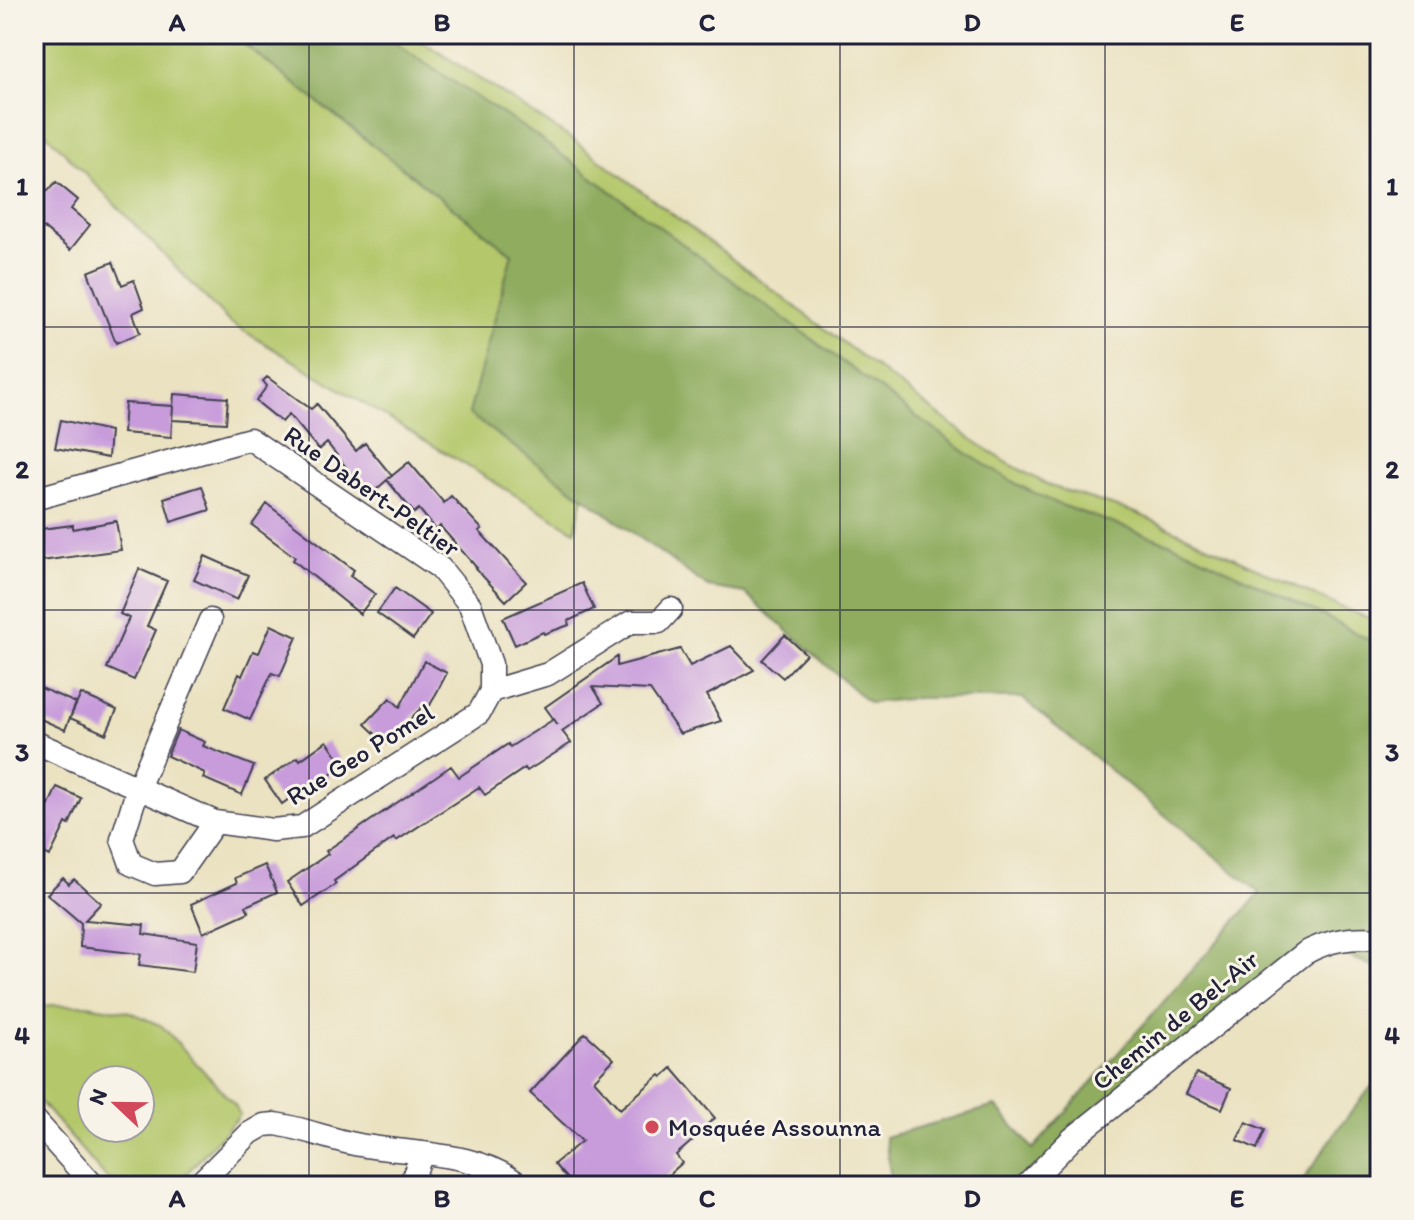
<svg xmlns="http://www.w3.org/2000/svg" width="1414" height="1220" font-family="Itim,sans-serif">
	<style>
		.green { fill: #b4c76b; stroke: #6b7453; stroke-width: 2; fill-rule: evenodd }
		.forest { fill: #8fac5f; stroke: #58674d; stroke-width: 2 }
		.building { fill: #c89bdb }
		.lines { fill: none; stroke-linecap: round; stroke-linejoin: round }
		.minor-casing { stroke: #403f4f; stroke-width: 25 }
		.minor { stroke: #fff; stroke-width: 22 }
		.grid { fill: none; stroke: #22223b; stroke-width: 2; stroke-opacity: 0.55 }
		.poi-dot { fill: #d1495b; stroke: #f7f3e8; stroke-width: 3 }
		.labels { text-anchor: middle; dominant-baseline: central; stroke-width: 6; stroke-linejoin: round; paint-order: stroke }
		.street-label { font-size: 26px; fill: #22223b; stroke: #f7f3e8 }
		.poi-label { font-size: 26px; fill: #22223b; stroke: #f7f3e8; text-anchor: start }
		.neatline { fill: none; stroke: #22223b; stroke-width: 3 }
		.grid-label { font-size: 26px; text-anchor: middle; font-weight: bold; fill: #22223b }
	</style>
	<rect width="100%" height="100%" fill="#f7f3e8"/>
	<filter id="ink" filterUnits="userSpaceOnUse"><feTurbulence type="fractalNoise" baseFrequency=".0125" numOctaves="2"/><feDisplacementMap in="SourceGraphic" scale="16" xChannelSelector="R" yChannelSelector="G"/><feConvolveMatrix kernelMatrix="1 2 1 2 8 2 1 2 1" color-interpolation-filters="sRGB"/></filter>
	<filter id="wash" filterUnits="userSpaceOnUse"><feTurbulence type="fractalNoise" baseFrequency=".006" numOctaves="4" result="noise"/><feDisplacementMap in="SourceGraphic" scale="32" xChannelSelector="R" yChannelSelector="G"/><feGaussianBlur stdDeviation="1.8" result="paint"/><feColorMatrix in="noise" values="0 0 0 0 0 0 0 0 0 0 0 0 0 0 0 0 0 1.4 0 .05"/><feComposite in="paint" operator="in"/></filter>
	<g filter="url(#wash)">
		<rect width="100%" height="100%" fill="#ebe2c1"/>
		<!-- green -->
		<path class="green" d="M 34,34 L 231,34 L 512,254 L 469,414 L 583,497 L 575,531 L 229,322 L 43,130 L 34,144 Z
			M 383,34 L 411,34 L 575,141 L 970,438 L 1004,461 L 1050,486 L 1136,513 L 1181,533 L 1342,608 L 1380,622 L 1380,646 L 1324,616 L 1180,547 L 1055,503 L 1020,486 L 969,455 L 532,133 L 412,55 Z
			M 54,1005 L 87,1005 L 130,1012 L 162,1026 L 235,1105 L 240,1115 L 175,1186 L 113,1186 L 34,1095 L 34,1007 ZM 140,1080 L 140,1128 L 92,1128 L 92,1080 Z"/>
		<!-- forest -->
		<path class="forest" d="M 231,34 L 383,34 L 412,55 L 532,133 L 969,455 L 1020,486 L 1055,503 L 1180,547 L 1324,616 L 1380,646 L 1380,969 L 1311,941 L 1019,1186 L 892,1186 L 885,1137 L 996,1106 L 1033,1149 L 1260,893 L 1022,698 L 918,698 L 869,703 L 745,593 L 708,587 L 469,414 L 512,254 Z
			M 1380,1076 L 1380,1186 L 1299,1186 L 1340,1126 Z"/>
		<g id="blocks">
			<!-- building -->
			<path class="building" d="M 34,181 L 48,191 L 56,182 L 78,200 L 71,209 L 90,225 L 70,250 L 34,220 Z
				M 113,262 L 122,285 L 134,280 L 144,308 L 133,313 L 140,333 L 116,343 L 88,272 Z
				M 267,377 L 311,409 L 317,404 L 356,451 L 365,443 L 392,476 L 388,479 L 409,462 L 444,503 L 451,496 L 482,529 L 479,531 L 526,582 L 506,601 L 476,569 L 477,568 L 440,526 L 436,530 L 419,509 L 414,513 L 387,480 L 369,496 L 327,443 L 319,450 L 289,414 L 282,422 L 256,401 L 267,386 L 263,381 Z
				M 174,394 L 228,398 L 226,423 L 172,420 Z
				M 125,403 L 173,406 L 171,437 L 123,433 Z
				M 61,420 L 110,431 L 108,458 L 55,448 Z
				M 202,486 L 210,510 L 171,522 L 164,498 Z
				M 267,504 L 354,570 L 350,576 L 375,594 L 360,614 L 293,560 L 295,557 L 252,525 Z
				M 116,521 L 121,550 L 34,562 L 34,530 L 73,525 L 73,529 Z
				M 205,556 L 248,575 L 237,600 L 194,580 Z
				M 139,569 L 167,581 L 147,626 L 156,630 L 134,680 L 107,668 L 129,618 L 120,614 Z
				M 582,583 L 594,609 L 568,621 L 569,625 L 544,634 L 543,632 L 515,645 L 503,618 Z
				M 395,588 L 431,614 L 413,639 L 377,613 Z
				M 271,625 L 297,637 L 280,676 L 272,673 L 250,720 L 224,708 L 239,674 L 242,676 L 253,651 L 259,653 Z
				M 785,635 L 806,654 L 783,678 L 762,660 Z
				M 731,646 L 754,670 L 707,695 L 721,721 L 680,734 L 650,690 L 593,687 L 603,703 L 562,731 L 571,743 L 527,771 L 525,768 L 485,795 L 479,787 L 396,841 L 394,838 L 334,881 L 336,884 L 303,906 L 287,882 L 328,854 L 326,851 L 451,766 L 459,777 L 508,744 L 510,747 L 554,719 L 558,725 L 545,707 L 617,657 L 617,666 L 680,649 L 690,666 Z
				M 424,661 L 447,673 L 428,709 L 423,706 L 386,744 L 365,724 L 390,698 L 400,707 Z
				M 34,685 L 76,703 L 65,730 L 34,716 Z
				M 81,694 L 117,710 L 106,734 L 70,718 Z
				M 178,730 L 205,742 L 203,746 L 254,766 L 242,795 L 203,778 L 205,773 L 167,756 Z
				M 327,741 L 344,765 L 316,785 L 314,781 L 282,804 L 265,780 L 298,757 L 300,760 Z
				M 57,787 L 81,798 L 69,825 L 66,823 L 50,856 L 34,848 L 34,831 L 42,813 L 45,814 Z
				M 265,865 L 277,892 L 246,906 L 249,912 L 203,933 L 191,904 L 237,883 L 235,878 Z
				M 63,878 L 69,884 L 74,879 L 101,903 L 85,920 L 144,925 L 143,934 L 197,942 L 193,972 L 139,965 L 141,954 L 80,947 L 81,923 L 47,894 Z
				M 585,1033 L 614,1059 L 594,1080 L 620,1109 L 660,1075 L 662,1077 L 672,1068 L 715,1118 L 705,1126 L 707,1128 L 676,1155 L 682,1163 L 656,1186 L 573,1186 L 554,1164 L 582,1141 L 530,1093 Z
				M 1196,1073 L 1231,1088 L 1222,1109 L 1186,1094 Z
				M 1246,1122 L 1265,1130 L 1257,1149 L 1237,1140 Z"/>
		</g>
	</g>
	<g filter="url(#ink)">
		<use href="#blocks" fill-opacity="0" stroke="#403f4f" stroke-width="2"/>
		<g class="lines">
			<defs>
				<path id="minor" d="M 34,499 L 250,439 L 440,568 L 470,605 L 491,664 L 491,691 L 479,713 L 302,827 L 273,830 L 215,822 L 34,742
					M 210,620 L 138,788 L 122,839 L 131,864 L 155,874 L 180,872 L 215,822
					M 491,691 L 548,674 L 631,622 L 659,622 L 671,609
					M 34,1119 L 94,1186
					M 197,1186 L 250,1133 L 264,1125 L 275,1124 C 303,1128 331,1140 360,1145 C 414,1155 476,1150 521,1186
					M 410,1186 L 422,1153
					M 1026,1186 L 1073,1138 L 1305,953 C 1329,940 1352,936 1380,939"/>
			</defs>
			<!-- minor casing -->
			<use href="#minor" class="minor-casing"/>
			<!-- minor -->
			<use href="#minor" class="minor"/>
		</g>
	</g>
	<!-- grid -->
	<path class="grid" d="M 309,34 L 309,1186M 574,34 L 574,1186M 840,34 L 840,1186M 1105,34 L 1105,1186M 34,327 L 1380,327M 34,610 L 1380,610M 34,893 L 1380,893"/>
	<!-- markers -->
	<circle class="poi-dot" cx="652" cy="1127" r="8"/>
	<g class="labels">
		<!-- street labels -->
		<g class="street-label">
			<text transform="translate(372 491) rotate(35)">Rue Dabert-Peltier</text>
			<text transform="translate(360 754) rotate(-32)">Rue Geo Pomel</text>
			<text transform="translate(1175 1020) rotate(-39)">Chemin de Bel-Air</text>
		</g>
		<!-- poi labels -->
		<g class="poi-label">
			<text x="668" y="1127">Mosquée Assounna</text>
		</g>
	</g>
	<!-- margin -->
	<rect width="1414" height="1220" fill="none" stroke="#f7f3e8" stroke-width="88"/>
	<!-- north arrow -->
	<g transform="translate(116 1104) rotate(292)"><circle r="38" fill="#f7f3e8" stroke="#a29fa3" stroke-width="2"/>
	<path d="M0-6L14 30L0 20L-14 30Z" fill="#d1495b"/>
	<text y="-12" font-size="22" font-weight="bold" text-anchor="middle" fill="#22223b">N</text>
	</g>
	<rect x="44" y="44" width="1326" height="1132" class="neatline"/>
	<g class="grid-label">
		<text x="177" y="31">A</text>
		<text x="442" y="31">B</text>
		<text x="707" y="31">C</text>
		<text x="972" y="31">D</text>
		<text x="1237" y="31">E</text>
		<text x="22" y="195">1</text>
		<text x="1392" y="195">1</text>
		<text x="22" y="478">2</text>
		<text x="1392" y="478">2</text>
		<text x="22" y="761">3</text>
		<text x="1392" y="761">3</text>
		<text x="22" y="1044">4</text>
		<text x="1392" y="1044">4</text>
		<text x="177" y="1207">A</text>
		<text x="442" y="1207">B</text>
		<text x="707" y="1207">C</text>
		<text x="972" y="1207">D</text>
		<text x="1237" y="1207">E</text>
	</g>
</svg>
